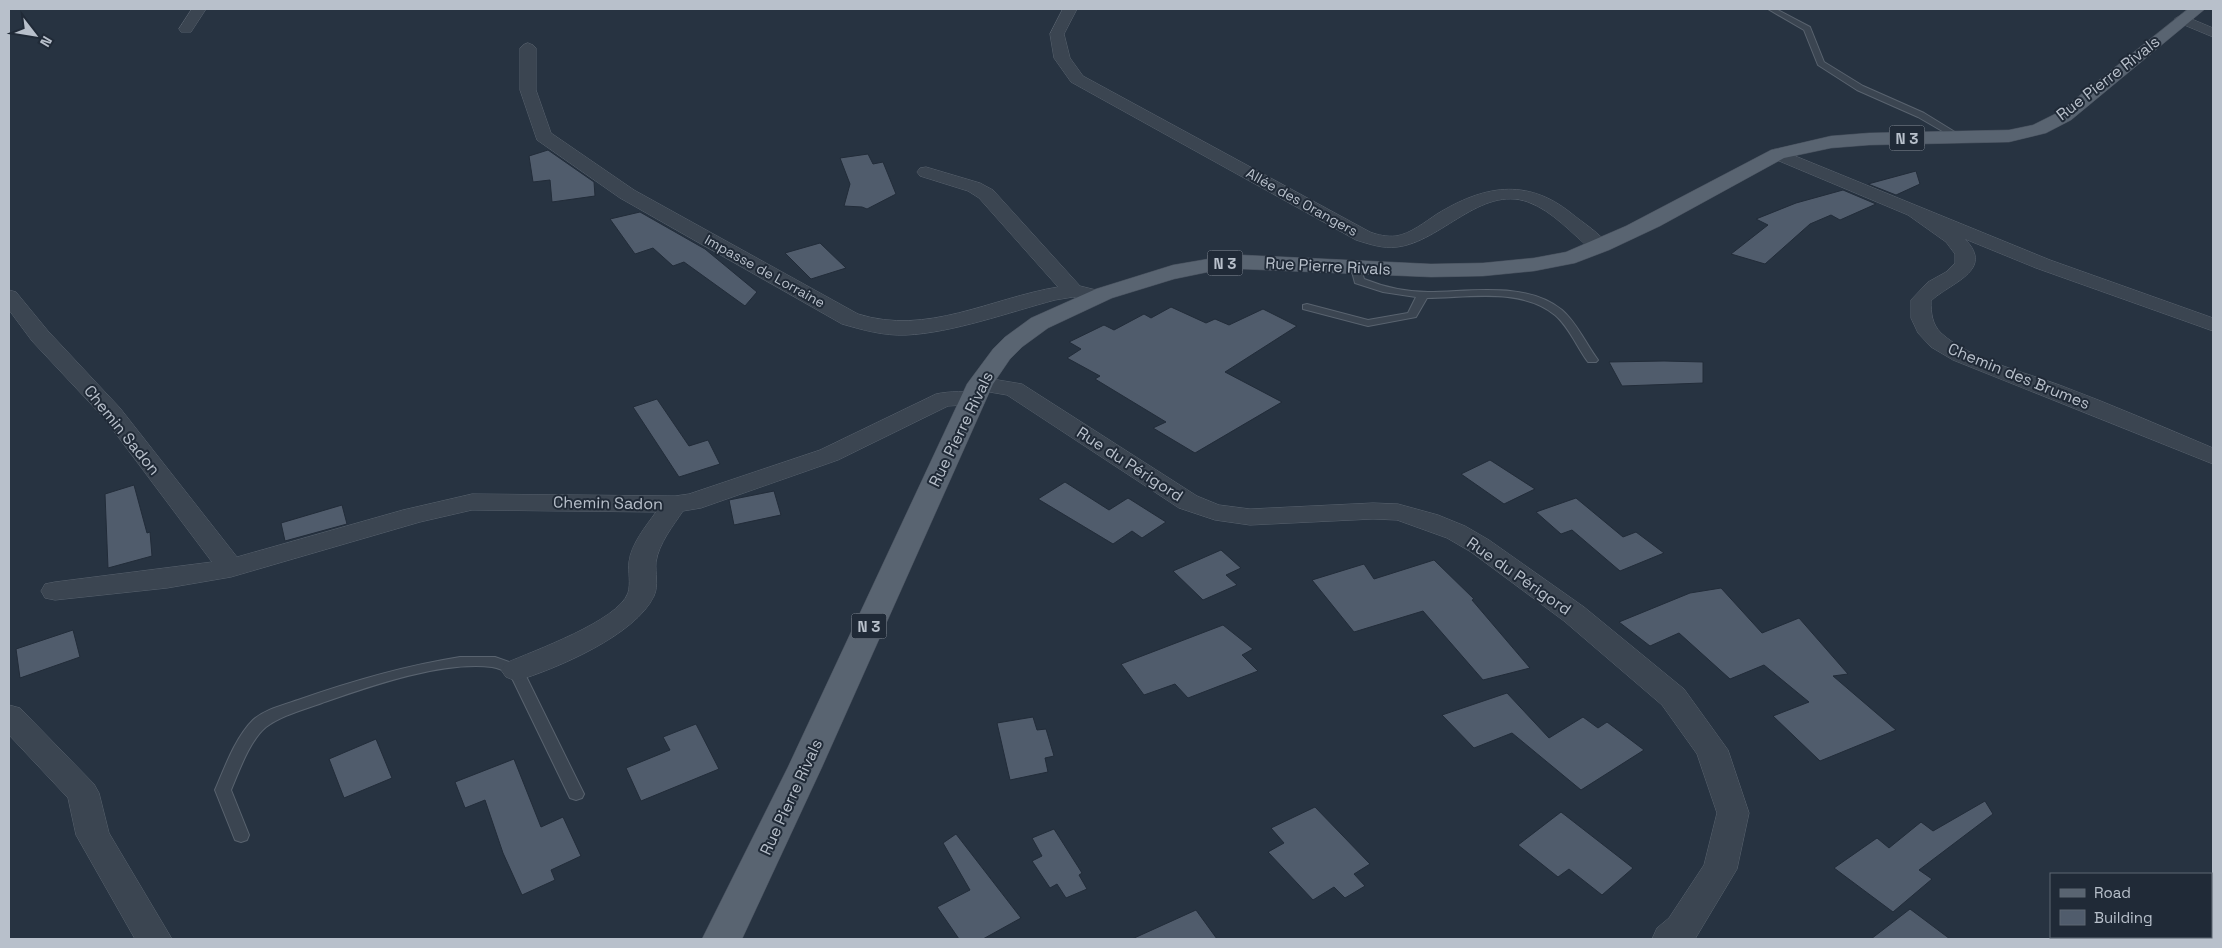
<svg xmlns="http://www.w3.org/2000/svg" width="2222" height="948" font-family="'Space Grotesk',sans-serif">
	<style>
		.building { fill: #505c6c; stroke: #222c39 }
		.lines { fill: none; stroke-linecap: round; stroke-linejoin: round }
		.lane-casing { stroke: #59636f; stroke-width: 2 }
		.street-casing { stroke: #59636f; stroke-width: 1 }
		.primary-casing { stroke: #454e5b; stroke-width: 1 }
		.lane { fill: #3b4551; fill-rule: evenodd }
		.street { fill: #3b4551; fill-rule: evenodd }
		.primary { fill: #596471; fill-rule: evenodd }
		.labels { text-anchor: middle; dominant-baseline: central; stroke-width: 4; stroke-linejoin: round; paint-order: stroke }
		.far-street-label { font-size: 14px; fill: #b8c0cb; stroke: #202a37 }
		.shield { fill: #202a37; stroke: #8a939f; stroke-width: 1 }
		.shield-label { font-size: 15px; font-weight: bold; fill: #b8c0cb }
		.street-label { font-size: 16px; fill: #b8c0cb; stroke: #202a37 }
	</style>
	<rect width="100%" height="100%" fill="#273341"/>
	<!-- building -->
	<path class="building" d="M 548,150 L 594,182 L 595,196 L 552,202 L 550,180 L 533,182 L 529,156 Z
		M 868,154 L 873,164 L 883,162 L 896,194 L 867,209 L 862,207 L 844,206 L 850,184 L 840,158 Z
		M 1916,171 L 1920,184 L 1896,195 L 1868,184 Z
		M 1843,190 L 1876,204 L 1840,220 L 1831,215 L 1810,224 L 1765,264 L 1731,254 L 1768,225 L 1756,219 L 1796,203 Z
		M 640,212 L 705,249 L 757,292 L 745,306 L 684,262 L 673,266 L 653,248 L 635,254 L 610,219 Z
		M 820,243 L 846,268 L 811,279 L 785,253 Z
		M 1171,307 L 1206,323 L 1215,319 L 1229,325 L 1263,309 L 1297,326 L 1225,372 L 1282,402 L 1195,453 L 1153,428 L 1166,422 L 1095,379 L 1100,376 L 1067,358 L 1081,349 L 1069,342 L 1104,325 L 1114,330 L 1144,314 L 1151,318 Z
		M 1664,361 L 1703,362 L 1703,383 L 1622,386 L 1609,362 Z
		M 657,399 L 689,446 L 708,440 L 720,464 L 679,477 L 633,407 Z
		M 1490,460 L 1535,489 L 1504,504 L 1461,474 Z
		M 1065,482 L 1109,510 L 1128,498 L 1166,522 L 1142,538 L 1132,531 L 1113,544 L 1038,499 Z
		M 134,485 L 147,533 L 150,532 L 152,556 L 108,568 L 105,494 Z
		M 774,491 L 781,515 L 734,525 L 729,500 Z
		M 1576,498 L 1623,537 L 1636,532 L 1664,553 L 1620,571 L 1572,530 L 1561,534 L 1536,512 Z
		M 342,505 L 347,524 L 285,541 L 281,523 Z
		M 1221,550 L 1241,568 L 1226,575 L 1237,585 L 1203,600 L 1173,571 Z
		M 1434,560 L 1474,599 L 1472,600 L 1530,668 L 1483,680 L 1423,611 L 1354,632 L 1312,580 L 1364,564 L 1374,579 Z
		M 1721,588 L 1762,633 L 1799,618 L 1848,674 L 1833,676 L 1896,730 L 1820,761 L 1773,716 L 1809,702 L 1764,665 L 1730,679 L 1679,633 L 1650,646 L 1619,622 L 1690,593 Z
		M 1223,625 L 1253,649 L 1242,655 L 1258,671 L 1188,698 L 1175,684 L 1144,695 L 1121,664 Z
		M 73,630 L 80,657 L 20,678 L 16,649 Z
		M 1507,693 L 1549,738 L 1583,717 L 1598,728 L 1607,722 L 1644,750 L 1581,790 L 1512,733 L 1474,748 L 1442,715 Z
		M 1033,717 L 1037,730 L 1046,729 L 1054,756 L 1045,758 L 1048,772 L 1010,780 L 997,723 Z
		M 696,724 L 719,769 L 641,801 L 626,768 L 670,750 L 663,737 Z
		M 376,739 L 392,778 L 344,798 L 329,759 Z
		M 514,759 L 541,827 L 563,817 L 581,856 L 551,870 L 555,880 L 522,895 L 503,853 L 485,800 L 465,808 L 455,782 Z
		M 1985,801 L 1993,814 L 1919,870 L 1932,879 L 1893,912 L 1834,868 L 1877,838 L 1889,848 L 1921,822 L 1933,831 Z
		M 1315,807 L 1370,864 L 1354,874 L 1365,886 L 1345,898 L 1334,887 L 1313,900 L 1268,852 L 1284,843 L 1271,828 Z
		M 1561,812 L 1633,868 L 1602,895 L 1569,869 L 1558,877 L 1518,845 Z
		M 1054,829 L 1082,873 L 1079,875 L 1087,889 L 1066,898 L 1057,884 L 1050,888 L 1032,861 L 1042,856 L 1032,838 Z
		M 956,834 L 1021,918 L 983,939 L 959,939 L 937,907 L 970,890 L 943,843 Z
		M 1910,909 L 1950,939 L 1871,939 Z
		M 1196,910 L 1217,939 L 1132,939 Z"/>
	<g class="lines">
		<defs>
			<path id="lane" d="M 1768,9 L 1776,9 L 1810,27 L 1824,62 L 1863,86 L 1924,113 L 1963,137 L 1956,139 L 1918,117 L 1857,90 L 1818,65 L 1804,30 Z
				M 1356,265 L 1361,268 L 1364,279 C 1384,287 1406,292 1428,292 C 1470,292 1526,281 1562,310 C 1577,323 1586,344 1598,360 L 1596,362 L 1588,362 C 1577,347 1569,327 1555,315 C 1521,287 1467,298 1427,298 L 1416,317 L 1368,326 L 1303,309 L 1303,305 L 1307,304 L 1368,320 L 1408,313 L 1416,297 L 1383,292 L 1355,283 L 1351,268 Z
				M 460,657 L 495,657 L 521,666 L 584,794 L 582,798 L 576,800 L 570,798 L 510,674 C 505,671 498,668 492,667 C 441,661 371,686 322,703 C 303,710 282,715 266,727 C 250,740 239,771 231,790 L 249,835 L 247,840 L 241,842 L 235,840 L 215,790 C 225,767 235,738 253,720 C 265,709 284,705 298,700 C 352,681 404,666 460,657 Z"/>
			<path id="street" d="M 192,9 L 206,9 L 191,32 L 181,32 L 179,29 Z
				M 1063,9 L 1077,9 L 1064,34 L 1070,58 L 1083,76 L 1370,232 C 1378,235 1387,237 1396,236 C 1410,234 1425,222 1437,214 C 1483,186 1526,177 1571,213 C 1583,223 1600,233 1609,246 L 1606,250 L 1599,252 L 1592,250 C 1572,234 1553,211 1528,202 C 1481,185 1441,242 1397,247 C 1383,249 1369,244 1356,240 L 1071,82 L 1054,58 L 1050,34 Z
				M 2182,15 L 2213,28 L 2213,37 L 2177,22 L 2175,19 Z
				M 528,43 L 533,45 L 536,48 L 536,90 L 551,133 L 634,190 L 858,314 C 927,336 991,298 1058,287 L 979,198 L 968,191 L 920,176 L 917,172 L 920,168 L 926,167 L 980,183 L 993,190 L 1080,286 L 1104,292 L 1107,296 L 1104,300 L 1097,302 L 1073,297 L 1055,300 C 1010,312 952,333 906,335 C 884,336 863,330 842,324 L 620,198 L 537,140 L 520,90 L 520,48 L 523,45 Z
				M 1778,149 L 2050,260 L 2213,318 L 2213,331 L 2036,268 L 1965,239 C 1996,271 1949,283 1931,301 C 1931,313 1932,324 1941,333 C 1971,360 2025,372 2062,386 C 2113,405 2163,427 2213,448 L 2213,464 L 1953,360 L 1931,347 L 1918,333 L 1911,318 L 1911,300 L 1928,282 L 1946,272 L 1955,263 L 1955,254 L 1946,242 L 1908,215 L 1772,158 L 1769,154 L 1772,150 Z
				M 9,290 L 16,292 L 48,331 L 120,408 L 237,557 L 403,510 L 472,494 L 675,496 L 689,494 L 820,450 L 936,394 C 950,391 967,391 981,394 L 985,399 L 981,404 L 948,406 L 838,460 L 701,508 L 683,511 C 673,526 659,543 656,562 C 655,573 659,585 654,596 C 636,635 556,669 516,681 L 506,677 L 501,670 L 506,663 C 533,651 618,621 628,593 C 631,583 628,572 629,562 C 631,544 646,526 656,512 L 472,510 L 420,522 L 231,577 L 167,588 L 55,600 L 45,598 L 41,591 L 45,584 L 55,582 L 212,562 L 104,418 L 32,341 L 9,310 Z
				M 980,377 L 1022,384 L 1197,496 L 1219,505 L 1250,509 L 1373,503 L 1398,504 L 1438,515 L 1465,526 L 1489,540 L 1584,607 L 1684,689 L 1728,750 L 1749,813 L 1737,869 L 1695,939 L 1652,939 L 1657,928 L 1669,918 L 1704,865 L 1717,813 L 1697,754 L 1662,705 L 1564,621 L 1471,552 L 1447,538 L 1397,520 L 1373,519 L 1250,525 L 1215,520 L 1179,508 L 1007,395 L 972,389 L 969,384 L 972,379 Z
				M 9,705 L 20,708 L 94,784 L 99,793 L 109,833 L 172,939 L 135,939 L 76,835 L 68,798 L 9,735 Z"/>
			<path id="primary" d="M 2188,9 L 2205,9 L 2071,120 L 2046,133 L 2009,142 L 1869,145 L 1831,148 L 1784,158 L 1660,226 L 1609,250 L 1575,263 L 1534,271 L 1483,276 L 1431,277 L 1242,269 L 1208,272 L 1174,279 L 1112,298 L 1048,328 L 1022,347 L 1010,359 L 993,384 L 822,767 L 742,939 L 702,939 L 788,767 L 967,384 L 993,349 L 1005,337 L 1031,318 L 1096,289 L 1173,265 L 1208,259 L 1242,255 L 1431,264 L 1483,263 L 1534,258 L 1566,252 L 1626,226 L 1771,150 L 1831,136 L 1869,133 L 2009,130 L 2033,125 L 2059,112 Z"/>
		</defs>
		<!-- lane casing -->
		<use href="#lane" class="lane-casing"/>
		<!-- street casing -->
		<use href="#street" class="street-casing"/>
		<!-- primary casing -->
		<use href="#primary" class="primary-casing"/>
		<!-- lane -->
		<use href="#lane" class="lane"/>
		<!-- street -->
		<use href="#street" class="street"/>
		<!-- primary -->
		<use href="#primary" class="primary"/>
	</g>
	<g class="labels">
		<!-- far-street labels -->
		<g class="far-street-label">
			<text transform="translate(1302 202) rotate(29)">Allée des Orangers</text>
			<text transform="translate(765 271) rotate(29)">Impasse de Lorraine</text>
		</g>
		<!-- shield labels -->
		<g class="shield">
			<rect x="1889.5" y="125.5" width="35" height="25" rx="4"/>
			<rect x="1207.5" y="250.5" width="35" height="25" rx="4"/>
			<rect x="851.5" y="613.5" width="35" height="25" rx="4"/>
		</g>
		<g class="shield-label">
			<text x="1907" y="138">N 3</text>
			<text x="1225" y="263">N 3</text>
			<text x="869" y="626">N 3</text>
		</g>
		<!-- street labels -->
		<g class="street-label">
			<text transform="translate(2108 78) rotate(-38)">Rue Pierre Rivals</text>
			<text transform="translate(1328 266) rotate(3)">Rue Pierre Rivals</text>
			<text transform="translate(2019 376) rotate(22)">Chemin des Brumes</text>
			<text transform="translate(961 429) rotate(-64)">Rue Pierre Rivals</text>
			<text transform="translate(122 430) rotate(51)">Chemin Sadon</text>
			<text transform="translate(1130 464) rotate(33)">Rue du Périgord</text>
			<text transform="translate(608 503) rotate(1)">Chemin Sadon</text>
			<text transform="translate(1519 576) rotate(35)">Rue du Périgord</text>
			<text transform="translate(791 797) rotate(-65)">Rue Pierre Rivals</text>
		</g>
	</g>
	<!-- border -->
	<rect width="2222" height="948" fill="none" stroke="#b8c0cb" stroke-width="20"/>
	<!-- legend -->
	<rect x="2050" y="873" width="162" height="65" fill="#202a37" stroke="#5d6672"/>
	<rect x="2060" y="889" width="25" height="8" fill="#596471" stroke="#5d6672"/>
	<text x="2094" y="898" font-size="15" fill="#b8c0cb">Road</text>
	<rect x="2060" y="910" width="25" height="15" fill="#505c6c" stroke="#5d6672"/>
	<text x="2094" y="923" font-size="15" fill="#b8c0cb">Building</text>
	<!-- north arrow -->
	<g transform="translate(35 35) rotate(121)" stroke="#202a37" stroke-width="4" paint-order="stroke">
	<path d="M0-4L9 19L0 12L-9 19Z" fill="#b8c0cb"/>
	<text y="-8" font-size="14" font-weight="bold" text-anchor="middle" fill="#b8c0cb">N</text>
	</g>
</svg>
